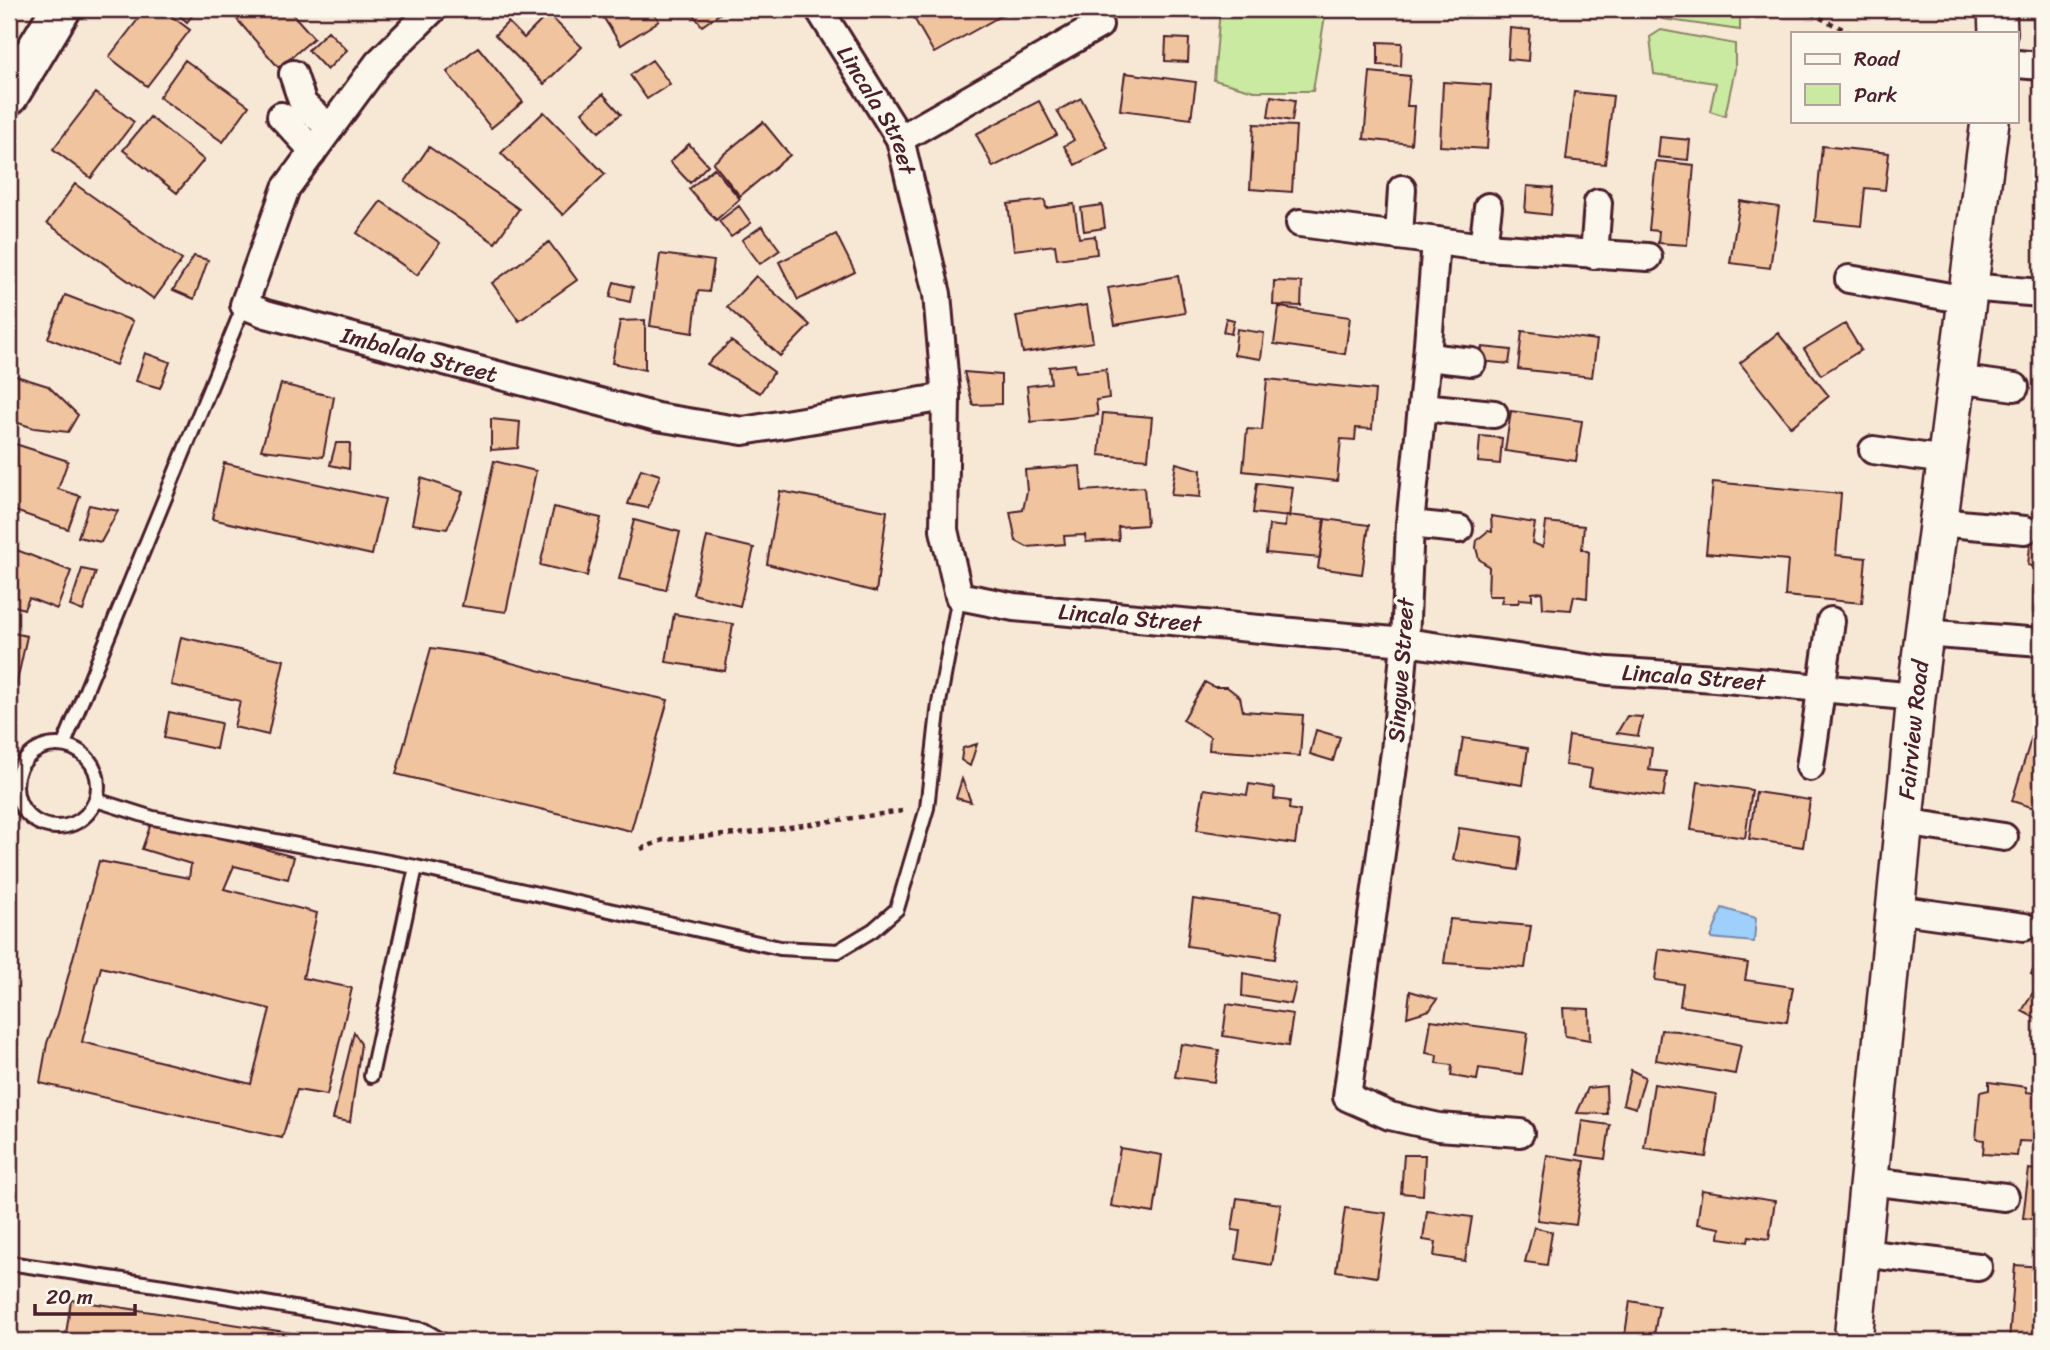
<svg xmlns="http://www.w3.org/2000/svg" width="2050" height="1350" font-family="Sriracha,sans-serif">
	<style>
		.green { fill: #cbeaa1; stroke: #8a8466; stroke-width: 2 }
		.water { fill: #9ed0fb; stroke: #7c89a8; stroke-width: 2 }
		.building { fill: #efc49f; stroke: #4a1f2b; stroke-width: 2; fill-rule: evenodd }
		.lines { fill: none; stroke-linecap: round; stroke-linejoin: round }
		.lane-casing { stroke: #4a1f2b; stroke-width: 18 }
		.street-casing { stroke: #4a1f2b; stroke-width: 32 }
		.secondary-casing { stroke: #4a1f2b; stroke-width: 42 }
		.highway-casing { stroke: #4a1f2b; stroke-width: 44 }
		.path { stroke: #4a1f2b; stroke-width: 4.5; stroke-dasharray: 5 5; stroke-linecap: butt }
		.lane { stroke: #fbf7ec; stroke-width: 12 }
		.street { stroke: #fbf7ec; stroke-width: 26 }
		.secondary { stroke: #fbf7ec; stroke-width: 37 }
		.highway { stroke: #fbf7ec; stroke-width: 38 }
		.labels { text-anchor: middle; dominant-baseline: central; stroke-width: 7; stroke-linejoin: round; paint-order: stroke }
		.street-label { font-size: 23px; fill: #4a1f2b; stroke: #fbf7ec }
	</style>
	<rect width="100%" height="100%" fill="#f7e8d5"/>
	<filter id="ink" filterUnits="userSpaceOnUse"><feTurbulence type="fractalNoise" baseFrequency=".0143" numOctaves="2"/><feDisplacementMap in="SourceGraphic" scale="14" xChannelSelector="R" yChannelSelector="G"/><feConvolveMatrix kernelMatrix="1 2 1 2 8 2 1 2 1" color-interpolation-filters="sRGB"/></filter>
	<g filter="url(#ink)">
		<!-- green -->
		<path class="green" d="M 1220,9 L 1326,9 L 1313,91 L 1254,91 L 1214,80 Z
			M 1664,9 L 1740,9 L 1740,30 L 1662,19 Z
			M 1661,30 L 1735,44 L 1735,69 L 1725,116 L 1710,111 L 1716,83 L 1654,74 L 1650,37 Z"/>
		<!-- water -->
		<path class="water" d="M 1722,908 L 1756,918 L 1754,942 L 1711,938 Z"/>
		<!-- building -->
		<path class="building" d="M 146,9 L 162,9 L 190,30 L 147,86 L 109,57 Z
			M 172,9 L 191,9 L 195,12 L 187,22 Z
			M 228,9 L 288,9 L 314,38 L 279,68 Z
			M 598,9 L 651,9 L 659,21 L 621,45 Z
			M 689,9 L 724,9 L 725,10 L 702,26 Z
			M 919,9 L 1013,9 L 934,53 L 911,13 Z
			M 548,14 L 582,47 L 544,84 L 495,35 L 508,22 L 524,38 Z
			M 1510,28 L 1530,30 L 1528,61 L 1508,59 Z
			M 328,31 L 347,50 L 327,70 L 308,50 Z
			M 1166,38 L 1189,39 L 1188,62 L 1165,61 Z
			M 1378,42 L 1402,43 L 1401,66 L 1378,65 Z
			M 478,47 L 523,102 L 491,128 L 447,72 Z
			M 185,60 L 249,106 L 223,142 L 159,97 Z
			M 652,60 L 670,84 L 647,99 L 630,75 Z
			M 1370,72 L 1410,76 L 1407,106 L 1414,106 L 1411,144 L 1364,139 Z
			M 1125,73 L 1196,82 L 1191,119 L 1120,110 Z
			M 1443,82 L 1491,85 L 1487,149 L 1440,146 Z
			M 1574,92 L 1613,96 L 1605,164 L 1566,160 Z
			M 96,93 L 134,122 L 91,178 L 53,149 Z
			M 603,94 L 621,114 L 599,132 L 582,112 Z
			M 1271,96 L 1295,100 L 1292,121 L 1268,117 Z
			M 1081,98 L 1108,148 L 1075,165 L 1064,146 L 1074,140 L 1057,111 Z
			M 1039,101 L 1057,135 L 993,167 L 976,134 Z
			M 544,112 L 605,174 L 563,215 L 501,153 Z
			M 150,117 L 204,160 L 177,193 L 123,150 Z
			M 763,122 L 790,155 L 740,196 L 713,163 Z
			M 1254,124 L 1296,126 L 1292,192 L 1250,189 Z
			M 1660,137 L 1690,140 L 1688,160 L 1658,157 Z
			M 689,144 L 708,165 L 690,183 L 670,162 Z
			M 1822,146 L 1889,153 L 1885,190 L 1865,188 L 1861,226 L 1815,221 Z
			M 429,147 L 519,209 L 495,243 L 405,182 Z
			M 1656,161 L 1694,165 L 1687,245 L 1658,243 L 1659,231 L 1649,230 Z
			M 714,168 L 740,199 L 716,220 L 689,189 Z
			M 75,184 L 182,260 L 154,299 L 47,223 Z
			M 1527,186 L 1553,188 L 1551,215 L 1525,212 Z
			M 1045,200 L 1046,208 L 1074,204 L 1079,238 L 1095,236 L 1097,254 L 1057,259 L 1055,245 L 1014,250 L 1008,204 Z
			M 381,201 L 440,243 L 417,275 L 357,233 Z
			M 1740,201 L 1779,207 L 1770,268 L 1730,263 Z
			M 1102,205 L 1105,228 L 1084,231 L 1081,208 Z
			M 739,206 L 751,223 L 731,237 L 719,221 Z
			M 762,226 L 780,250 L 760,264 L 742,240 Z
			M 836,234 L 855,272 L 798,300 L 779,262 Z
			M 549,242 L 577,280 L 519,321 L 492,283 Z
			M 660,254 L 714,261 L 709,292 L 698,291 L 693,333 L 650,326 Z
			M 194,256 L 208,260 L 194,299 L 173,290 Z
			M 756,276 L 810,325 L 780,356 L 727,307 Z
			M 1178,276 L 1185,313 L 1115,325 L 1108,288 Z
			M 1274,281 L 1302,282 L 1301,306 L 1273,305 Z
			M 614,282 L 633,287 L 630,302 L 610,297 Z
			M 65,295 L 133,321 L 116,365 L 48,338 Z
			M 1087,305 L 1093,342 L 1023,353 L 1016,316 Z
			M 1279,307 L 1350,317 L 1345,354 L 1274,344 Z
			M 1226,318 L 1234,320 L 1231,334 L 1223,332 Z
			M 645,320 L 645,370 L 612,363 L 620,321 Z
			M 1845,324 L 1861,350 L 1821,375 L 1804,349 Z
			M 1237,329 L 1264,333 L 1261,359 L 1234,355 Z
			M 1522,331 L 1597,340 L 1592,377 L 1518,369 Z
			M 1778,333 L 1829,396 L 1791,427 L 1740,363 Z
			M 731,341 L 774,372 L 760,393 L 707,364 Z
			M 1482,347 L 1511,350 L 1509,364 L 1481,361 Z
			M 145,353 L 170,362 L 160,388 L 136,381 Z
			M 1075,364 L 1076,372 L 1106,369 L 1109,398 L 1096,400 L 1098,415 L 1031,422 L 1027,386 L 1051,383 L 1049,367 Z
			M 964,372 L 1001,375 L 1001,404 L 973,405 Z
			M 13,375 L 48,386 L 78,415 L 68,432 L 34,428 L 9,420 L 9,386 Z
			M 1267,379 L 1375,390 L 1372,429 L 1356,428 L 1355,440 L 1341,439 L 1337,481 L 1243,471 L 1247,429 L 1262,430 Z
			M 281,384 L 334,397 L 323,457 L 261,450 Z
			M 1511,411 L 1582,421 L 1576,461 L 1505,451 Z
			M 1103,413 L 1152,417 L 1148,459 L 1099,455 Z
			M 491,419 L 520,422 L 518,448 L 491,450 Z
			M 1480,436 L 1502,438 L 1500,464 L 1478,462 Z
			M 9,442 L 68,461 L 58,489 L 80,496 L 68,529 L 9,509 Z
			M 336,443 L 350,443 L 349,469 L 330,465 Z
			M 494,461 L 536,471 L 506,612 L 462,606 Z
			M 224,463 L 385,499 L 372,555 L 212,519 Z
			M 1176,463 L 1201,470 L 1200,497 L 1171,495 Z
			M 1080,466 L 1082,491 L 1144,487 L 1147,525 L 1118,527 L 1119,540 L 1086,542 L 1085,535 L 1064,536 L 1065,544 L 1027,547 L 1016,541 L 1010,512 L 1023,510 L 1027,491 L 1025,470 Z
			M 641,469 L 660,475 L 648,508 L 628,504 Z
			M 421,478 L 463,492 L 447,529 L 412,524 Z
			M 1713,482 L 1841,494 L 1836,555 L 1866,558 L 1862,603 L 1785,596 L 1788,560 L 1706,553 Z
			M 1257,483 L 1293,487 L 1289,517 L 1253,513 Z
			M 780,491 L 887,511 L 876,592 L 767,564 Z
			M 89,505 L 118,511 L 101,542 L 78,537 Z
			M 554,507 L 601,518 L 587,576 L 540,565 Z
			M 1286,515 L 1324,519 L 1320,558 L 1266,553 L 1269,525 L 1285,527 Z
			M 1491,516 L 1535,523 L 1532,543 L 1543,547 L 1546,522 L 1584,526 L 1582,549 L 1589,552 L 1587,598 L 1574,596 L 1571,610 L 1543,608 L 1542,592 L 1532,593 L 1532,600 L 1520,599 L 1518,603 L 1501,603 L 1503,596 L 1488,596 L 1489,567 L 1479,559 L 1476,548 L 1477,540 L 1488,531 L 1492,532 Z
			M 1325,519 L 1369,525 L 1362,574 L 1318,568 Z
			M 634,520 L 680,532 L 666,590 L 619,579 Z
			M 707,537 L 754,548 L 740,606 L 693,594 Z
			M 2031,537 L 2041,538 L 2041,613 L 2033,612 L 2035,567 L 2028,565 Z
			M 9,547 L 71,571 L 57,609 L 29,598 L 24,609 L 9,604 Z
			M 82,569 L 96,572 L 83,611 L 70,606 Z
			M 674,614 L 733,624 L 725,671 L 666,662 Z
			M 9,632 L 27,636 L 13,700 L 9,699 Z
			M 181,637 L 284,660 L 268,735 L 234,727 L 240,701 L 171,685 Z
			M 431,648 L 486,656 L 571,679 L 668,700 L 631,831 L 396,774 Z
			M 1205,682 L 1214,687 L 1227,687 L 1240,697 L 1243,711 L 1303,715 L 1300,756 L 1209,750 L 1210,737 L 1183,720 Z
			M 169,712 L 221,723 L 216,749 L 164,738 Z
			M 1627,716 L 1642,717 L 1638,736 L 1617,733 Z
			M 1316,730 L 1340,737 L 1333,761 L 1310,754 Z
			M 1569,736 L 1652,748 L 1649,770 L 1667,772 L 1663,797 L 1589,786 L 1592,769 L 1565,765 Z
			M 2032,736 L 2041,739 L 2041,810 L 2012,801 Z
			M 1463,738 L 1528,748 L 1523,785 L 1457,775 Z
			M 977,744 L 970,766 L 961,760 L 963,748 Z
			M 962,779 L 971,802 L 956,798 Z
			M 1698,782 L 1752,790 L 1745,838 L 1691,830 Z
			M 1249,784 L 1275,788 L 1274,799 L 1290,801 L 1289,809 L 1300,811 L 1295,844 L 1197,830 L 1204,789 L 1247,795 Z
			M 1756,792 L 1810,800 L 1803,847 L 1749,839 Z
			M 153,818 L 294,857 L 288,879 L 234,866 L 224,889 L 317,913 L 303,978 L 352,988 L 327,1095 L 297,1090 L 282,1138 L 40,1083 L 47,1043 L 58,1014 L 99,861 L 189,878 L 191,864 L 142,849 ZM 101,967 L 270,1009 L 251,1084 L 82,1042 Z
			M 1459,828 L 1522,837 L 1518,870 L 1453,860 Z
			M 1193,899 L 1282,912 L 1275,959 L 1187,946 Z
			M 1450,919 L 1531,926 L 1525,968 L 1444,963 Z
			M 1659,949 L 1748,963 L 1745,980 L 1793,987 L 1787,1022 L 1680,1006 L 1683,984 L 1655,980 Z
			M 2041,956 L 2041,1021 L 2022,1011 L 2041,979 L 2031,974 Z
			M 1243,973 L 1296,984 L 1291,1004 L 1242,996 Z
			M 1410,991 L 1437,999 L 1430,1010 L 1407,1017 Z
			M 1227,1004 L 1293,1014 L 1288,1046 L 1223,1036 Z
			M 1563,1008 L 1589,1009 L 1590,1040 L 1565,1036 Z
			M 1431,1020 L 1528,1033 L 1522,1074 L 1479,1068 L 1477,1080 L 1451,1076 L 1452,1065 L 1436,1063 L 1437,1055 L 1426,1053 Z
			M 1661,1030 L 1678,1031 L 1741,1045 L 1735,1074 L 1656,1060 Z
			M 354,1032 L 361,1044 L 350,1122 L 333,1119 Z
			M 1181,1044 L 1219,1050 L 1214,1082 L 1175,1077 Z
			M 1631,1070 L 1645,1077 L 1636,1108 L 1623,1104 Z
			M 1989,1082 L 2026,1087 L 2027,1092 L 2041,1094 L 2041,1142 L 2019,1141 L 2017,1156 L 1983,1154 L 1984,1140 L 1976,1139 L 1980,1092 L 1989,1090 Z
			M 1654,1084 L 1716,1094 L 1706,1157 L 1644,1148 Z
			M 1606,1086 L 1607,1114 L 1577,1113 L 1588,1088 Z
			M 1582,1121 L 1610,1125 L 1605,1159 L 1577,1155 Z
			M 1120,1148 L 1162,1155 L 1154,1213 L 1111,1206 Z
			M 1404,1155 L 1425,1155 L 1423,1195 L 1401,1193 Z
			M 1547,1155 L 1585,1161 L 1576,1225 L 1537,1220 Z
			M 2029,1169 L 2041,1171 L 2041,1220 L 2023,1218 Z
			M 1702,1190 L 1775,1201 L 1769,1239 L 1749,1236 L 1748,1242 L 1719,1238 L 1720,1228 L 1697,1224 Z
			M 1237,1198 L 1281,1204 L 1272,1265 L 1236,1259 L 1240,1231 L 1232,1230 Z
			M 1345,1208 L 1386,1213 L 1377,1277 L 1336,1271 Z
			M 1427,1211 L 1472,1217 L 1465,1261 L 1434,1256 L 1436,1242 L 1423,1240 Z
			M 1534,1227 L 1552,1232 L 1547,1265 L 1525,1262 Z
			M 2015,1265 L 2041,1267 L 2041,1341 L 2009,1341 Z
			M 71,1300 L 306,1335 L 305,1341 L 65,1341 Z
			M 1630,1301 L 1659,1306 L 1653,1341 L 1624,1341 Z
			M 941,1332 L 972,1339 L 971,1341 L 939,1341 Z"/>
		<g class="lines">
			<defs>
				<path id="lane" d="M 64,744 L 244,305
					M16 786a41 41 0 1 1 82 0a41 41 0 1 1-82 0Z
					M 96,800 L 153,818 L 416,867 L 780,948 L 838,951 L 873,930 L 897,909 L 927,808 L 939,703 L 959,596
					M 371,1076 L 416,867
					M 9,1263 L 177,1288 L 424,1330 L 443,1341"/>
				<g id="street">
					<path id="s1" d="M 433,9 L 378,63 L 286,188 L 244,305 L 266,314 L 657,417 L 743,431 L 946,397"/>
					<path id="s2" d="M 819,9 L 900,139 L 937,294 L 946,397 L 944,530 L 959,596 L 1014,607 L 1405,642 L 1608,671 L 1715,678 L 1916,697"/>
					<path d="M 2017,64 L 2041,66"/>
					<path d="M 293,74 L 303,104 L 330,128"/>
					<path d="M 281,116 L 306,143 L 312,153"/>
					<path d="M 900,139 L 1099,25"/>
					<path d="M 1300,223 L 1483,247 L 1648,257"/>
					<path d="M 1399,236 L 1402,189"/>
					<path d="M 1436,241 L 1427,357 L 1410,524 L 1405,642 L 1395,752 L 1347,1097 L 1390,1116 L 1439,1127 L 1520,1133"/>
					<path d="M 1483,247 L 1488,207"/>
					<path d="M 1594,255 L 1598,203"/>
					<path d="M 1849,279 L 1967,300"/>
					<path d="M 1968,287 L 2041,293"/>
					<path d="M 1427,357 L 1472,362"/>
					<path d="M 1956,379 L 2015,387"/>
					<path d="M 1422,407 L 1494,414"/>
					<path d="M 1873,450 L 1946,460"/>
					<path d="M 1938,522 L 2025,530"/>
					<path d="M 1410,524 L 1459,529"/>
					<path d="M 1923,633 L 2041,642"/>
					<path d="M 1810,767 L 1831,621"/>
					<path d="M 1903,822 L 2004,837"/>
					<path d="M 1895,909 L 2024,927"/>
					<path d="M 1869,1181 L 2005,1197"/>
					<path d="M 1862,1253 L 1978,1267"/>
				</g>
				<g id="secondary">
					<path d="M 1997,9 L 1998,33"/>
					<path id="s3" d="M 1853,1341 L 1916,697 L 1990,121"/>
				</g>
				<path id="highway" d="M 9,95 L 61,9"/>
			</defs>
			<!-- lane casing -->
			<use href="#lane" class="lane-casing"/>
			<!-- street casing -->
			<use href="#street" class="street-casing"/>
			<!-- secondary casing -->
			<use href="#secondary" class="secondary-casing"/>
			<!-- highway casing -->
			<use href="#highway" class="highway-casing"/>
			<!-- path -->
			<path class="path" d="M 1802,9 L 1851,33
				M 641,849 L 663,840 L 748,833 L 902,811"/>
			<!-- lane -->
			<use href="#lane" class="lane"/>
			<!-- street -->
			<use href="#street" class="street"/>
			<!-- secondary -->
			<use href="#secondary" class="secondary"/>
			<!-- highway -->
			<use href="#highway" class="highway"/>
		</g>
	</g>
	<g class="labels">
		<!-- street labels -->
		<g class="street-label">
			<text stroke="none"><textPath href="#s2" startOffset="117">Lincala Street</textPath></text>
			<text stroke="none"><textPath href="#s1" startOffset="539">Imbalala Street</textPath></text>
			<text stroke="none"><textPath href="#s2" startOffset="789">Lincala Street</textPath></text>
			<text transform="translate(1401 670) rotate(-86)">Singwe Street</text>
			<text stroke="none"><textPath href="#s2" startOffset="1356">Lincala Street</textPath></text>
			<text stroke="none"><textPath href="#s3" startOffset="614">Fairview Road</textPath></text>
		</g>
	</g>
	<!-- margin -->
	<rect width="2050" height="1350" fill="none" stroke="#fbf7ec" stroke-width="35"/>
	<rect x="18" y="18" width="2015" height="1315" fill="none" stroke="#4a1f2b" stroke-width="2.5" filter="url(#ink)"/>
	<!-- legend -->
	<rect x="1791" y="32" width="228" height="91" fill="#fbf7ec" stroke="#b4a19f" stroke-width="2"/>
	<rect x="1805" y="54" width="35" height="10" fill="#fbf7ec" stroke="#b4a19f" stroke-width="2"/>
	<text x="1854" y="66" font-size="21" fill="#4a1f2b">Road</text>
	<rect x="1805" y="84" width="35" height="21" fill="#cbeaa1" stroke="#b4a19f" stroke-width="2"/>
	<text x="1854" y="102" font-size="21" fill="#4a1f2b">Park</text>
	<!-- scale -->
	<path d="M35 1304v10h100v-10" fill="none" stroke="#4a1f2b" stroke-width="3.5"/>
	<text x="46" y="1304" font-size="21" fill="#4a1f2b" stroke="#fbf7ec" stroke-width="5" paint-order="stroke">20 m</text>
</svg>
